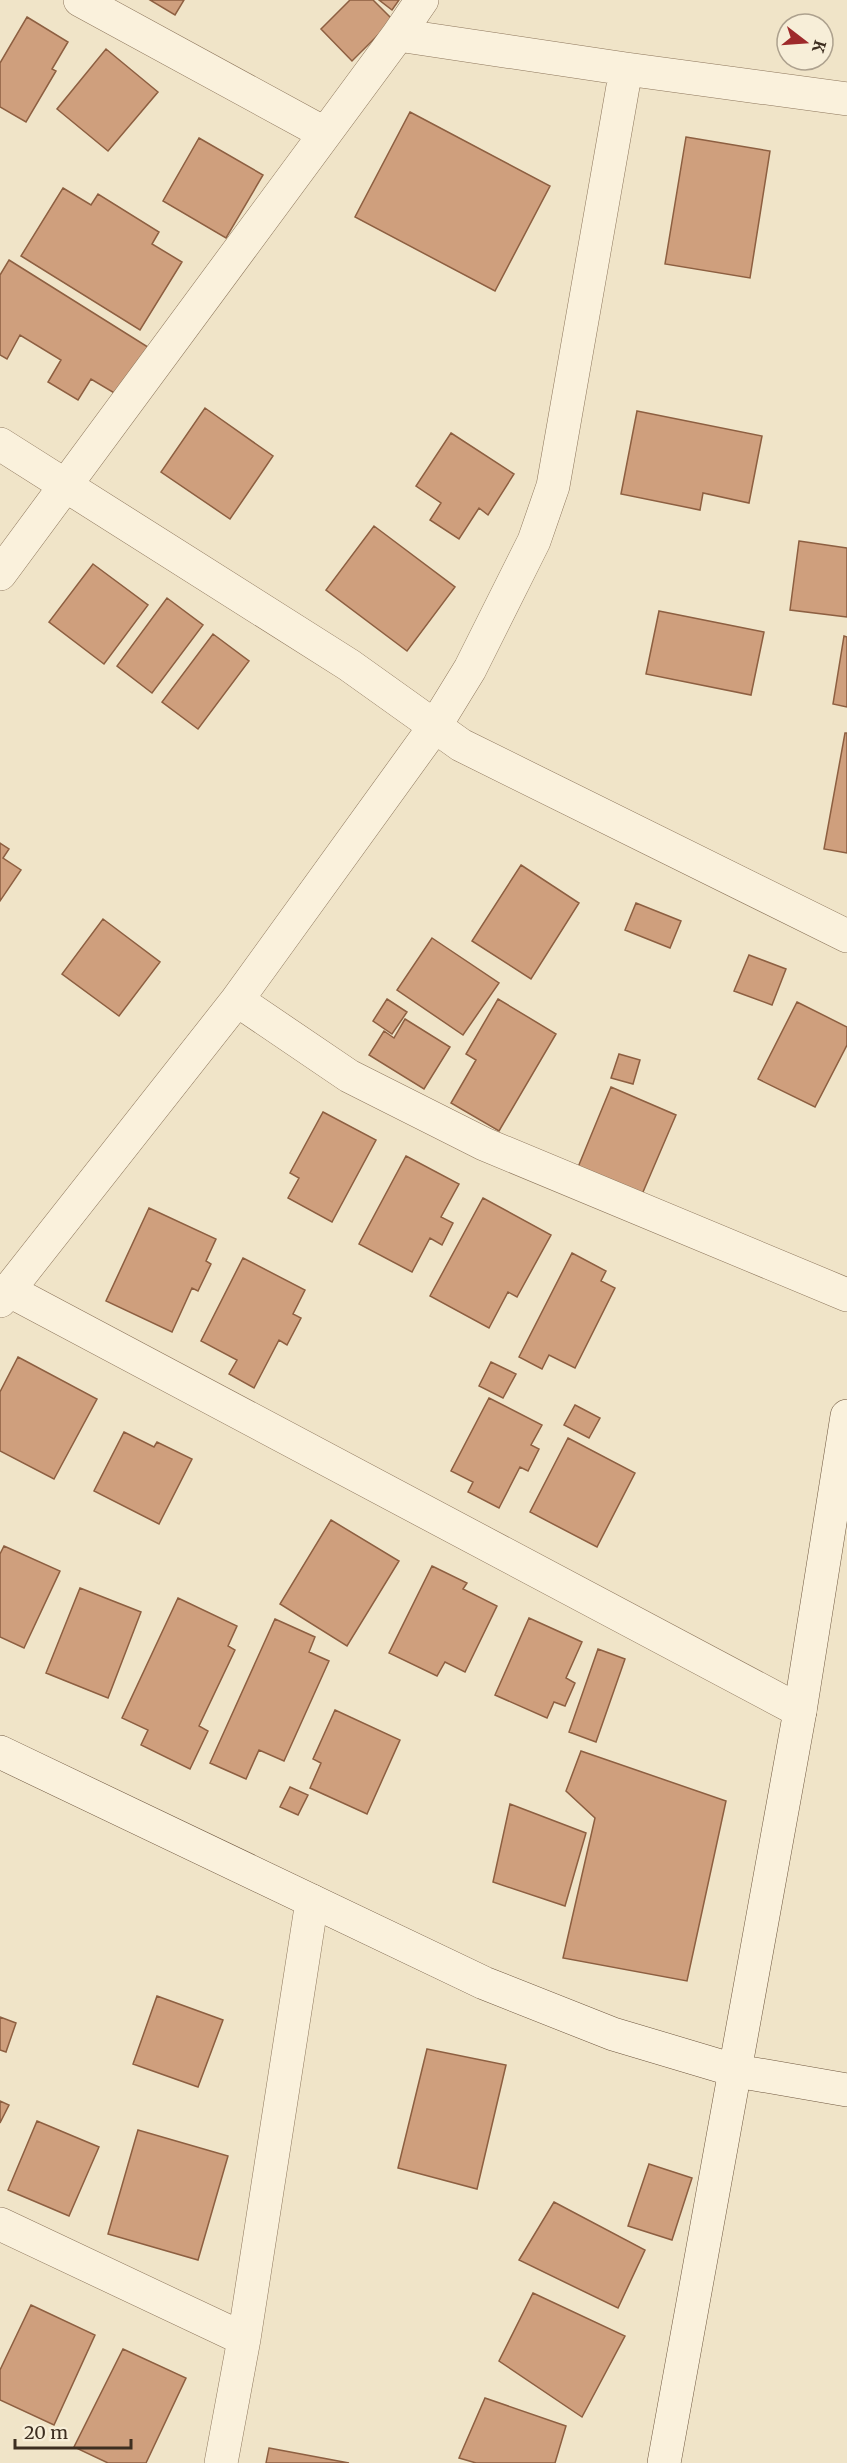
<svg xmlns="http://www.w3.org/2000/svg" width="847" height="2463" font-family="Merriweather,serif">
	<style>
		.building { fill: #cf9f7d; stroke: #8d5f41; stroke-width: 1.5 }
		.lines { fill: none; stroke-linecap: round; stroke-linejoin: round }
		.street-casing { stroke: #8d765c; stroke-width: 34 }
		.secondary-casing { stroke: #6f573f; stroke-width: 34 }
		.street { stroke: #faf1dc; stroke-width: 33 }
		.secondary { stroke: #faf1dc; stroke-width: 33 }
	</style>
	<rect width="100%" height="100%" fill="#f0e4c8"/>
	<!-- building -->
	<path class="building" d="M 150,0 L 184,0 L 175,15 Z
		M 350,0 L 373,0 L 393,20 L 352,61 L 321,29 Z
		M 379,0 L 399,0 L 392,10 Z
		M 27,17 L 68,42 L 52,69 L 56,71 L 26,122 L 0,107 L 0,63 Z
		M 106,49 L 158,92 L 108,151 L 57,109 Z
		M 410,112 L 550,186 L 495,291 L 355,217 Z
		M 686,137 L 770,151 L 750,278 L 665,264 Z
		M 199,138 L 263,175 L 226,238 L 163,201 Z
		M 63,188 L 91,205 L 98,194 L 159,232 L 152,244 L 182,262 L 140,330 L 21,256 Z
		M 9,260 L 151,349 L 121,397 L 91,379 L 78,400 L 48,382 L 61,360 L 20,335 L 7,359 L 0,355 L 0,275 Z
		M 205,408 L 273,456 L 230,519 L 161,472 Z
		M 637,411 L 762,436 L 749,503 L 703,493 L 700,510 L 621,494 Z
		M 451,433 L 514,474 L 488,515 L 479,508 L 459,539 L 430,520 L 441,503 L 416,486 Z
		M 374,526 L 455,587 L 407,651 L 326,590 Z
		M 799,541 L 847,548 L 847,617 L 790,610 Z
		M 93,564 L 148,605 L 104,664 L 49,622 Z
		M 167,598 L 203,625 L 152,693 L 117,666 Z
		M 659,611 L 764,632 L 751,695 L 646,674 Z
		M 213,634 L 249,661 L 198,729 L 162,702 Z
		M 844,636 L 847,637 L 847,707 L 833,704 Z
		M 845,733 L 847,733 L 847,853 L 824,849 Z
		M 0,843 L 9,849 L 3,858 L 21,870 L 0,901 Z
		M 521,865 L 579,903 L 531,979 L 472,941 Z
		M 636,903 L 681,921 L 670,948 L 625,930 Z
		M 103,919 L 160,962 L 119,1016 L 62,974 Z
		M 432,938 L 499,983 L 463,1035 L 397,990 Z
		M 749,955 L 786,969 L 772,1005 L 734,991 Z
		M 387,999 L 407,1012 L 392,1034 L 373,1021 Z
		M 498,999 L 556,1034 L 499,1131 L 451,1103 L 476,1060 L 466,1054 Z
		M 797,1002 L 847,1027 L 847,1045 L 815,1107 L 758,1079 Z
		M 405,1019 L 450,1047 L 424,1089 L 369,1055 L 384,1031 L 394,1038 Z
		M 619,1054 L 640,1060 L 633,1084 L 611,1078 Z
		M 611,1087 L 676,1115 L 640,1199 L 576,1172 Z
		M 323,1112 L 376,1140 L 332,1222 L 288,1198 L 299,1178 L 290,1173 Z
		M 406,1156 L 459,1184 L 441,1217 L 453,1223 L 442,1245 L 430,1238 L 412,1272 L 359,1244 Z
		M 483,1198 L 551,1235 L 517,1297 L 508,1292 L 489,1328 L 430,1296 Z
		M 149,1208 L 216,1239 L 206,1261 L 211,1264 L 198,1291 L 192,1288 L 172,1332 L 106,1301 Z
		M 572,1253 L 606,1271 L 601,1281 L 615,1288 L 575,1368 L 549,1355 L 542,1369 L 519,1357 Z
		M 243,1258 L 305,1290 L 293,1314 L 301,1318 L 287,1345 L 279,1340 L 254,1388 L 229,1374 L 237,1360 L 201,1341 Z
		M 18,1357 L 97,1399 L 54,1479 L 0,1451 L 0,1392 Z
		M 491,1362 L 516,1374 L 503,1398 L 479,1386 Z
		M 489,1398 L 542,1425 L 531,1445 L 539,1449 L 528,1471 L 520,1467 L 499,1508 L 468,1492 L 473,1482 L 451,1471 Z
		M 575,1405 L 600,1418 L 589,1438 L 564,1425 Z
		M 124,1432 L 154,1447 L 157,1442 L 192,1459 L 159,1524 L 94,1491 Z
		M 568,1438 L 635,1473 L 597,1547 L 530,1512 Z
		M 331,1520 L 399,1561 L 347,1646 L 280,1604 Z
		M 4,1546 L 60,1571 L 24,1648 L 0,1637 L 0,1554 Z
		M 432,1566 L 467,1583 L 463,1589 L 497,1606 L 465,1672 L 445,1662 L 437,1676 L 389,1653 Z
		M 80,1588 L 141,1612 L 108,1698 L 46,1673 Z
		M 178,1598 L 237,1626 L 228,1646 L 235,1650 L 199,1726 L 208,1731 L 190,1769 L 141,1745 L 148,1730 L 122,1718 Z
		M 529,1618 L 582,1642 L 566,1678 L 575,1683 L 565,1706 L 554,1702 L 547,1718 L 495,1695 Z
		M 275,1619 L 315,1637 L 309,1652 L 329,1661 L 284,1761 L 259,1750 L 246,1779 L 210,1763 Z
		M 598,1649 L 625,1659 L 596,1742 L 569,1732 Z
		M 335,1710 L 400,1740 L 367,1814 L 310,1788 L 321,1763 L 313,1759 Z
		M 581,1751 L 726,1801 L 687,1981 L 563,1958 L 595,1818 L 566,1791 Z
		M 290,1787 L 308,1795 L 298,1815 L 280,1807 Z
		M 510,1804 L 586,1833 L 565,1906 L 493,1882 Z
		M 157,1996 L 223,2020 L 198,2087 L 133,2064 Z
		M 0,2017 L 16,2023 L 6,2052 L 0,2050 Z
		M 427,2049 L 506,2065 L 477,2189 L 398,2168 Z
		M 0,2101 L 9,2105 L 0,2123 Z
		M 37,2121 L 99,2147 L 69,2216 L 8,2190 Z
		M 138,2130 L 228,2156 L 198,2260 L 108,2234 Z
		M 649,2164 L 692,2178 L 672,2240 L 628,2226 Z
		M 554,2202 L 645,2250 L 618,2308 L 519,2260 Z
		M 533,2293 L 625,2336 L 582,2417 L 499,2361 Z
		M 31,2305 L 95,2335 L 54,2425 L 0,2400 L 0,2370 Z
		M 123,2349 L 186,2378 L 146,2463 L 108,2463 L 74,2447 Z
		M 485,2398 L 566,2426 L 555,2463 L 476,2463 L 459,2458 Z
		M 269,2448 L 349,2463 L 266,2463 Z"/>
	<g class="lines">
		<defs>
			<path id="street" d="M 80,0 L 324,133
				M 398,35 L 422,0
				M 0,444 L 349,665 L 461,745 L 847,936
				M 0,574 L 398,35 L 626,69 L 847,99
				M 237,1000 L 349,1076 L 484,1144 L 847,1295
				M 8,1290 L 800,1711
				M 0,1301 L 237,1000 L 435,726 L 470,669 L 534,541 L 553,486 L 626,69
				M 0,2224 L 244,2339
				M 221,2463 L 244,2339 L 312,1901"/>
			<path id="secondary" d="M 0,1752 L 484,1983 L 613,2034 L 737,2071 L 847,2090
				M 664,2463 L 800,1711 L 847,1416"/>
		</defs>
		<!-- street casing -->
		<use href="#street" class="street-casing"/>
		<!-- secondary casing -->
		<use href="#secondary" class="secondary-casing"/>
		<!-- street -->
		<use href="#street" class="street"/>
		<!-- secondary -->
		<use href="#secondary" class="secondary"/>
	</g>
	<!-- north arrow -->
	<g transform="translate(805 42) rotate(107)"><circle r="28" fill="#f7eed8" stroke="#ada18e" stroke-width="1.5"/>
	<path d="M0-4.5L10 22L0 15L-10 22Z" fill="#9e2a2b"/>
	<text y="-9" font-size="16" font-weight="bold" text-anchor="middle" fill="#3d2e20">K</text>
	</g>
	<!-- scale -->
	<path d="M15 2439v9h116v-9" fill="none" stroke="#3d2e20" stroke-width="3"/>
	<text x="24" y="2439" font-size="18" fill="#3d2e20" stroke="#f7eed8" stroke-width="4.5" paint-order="stroke">20 m</text>
</svg>
